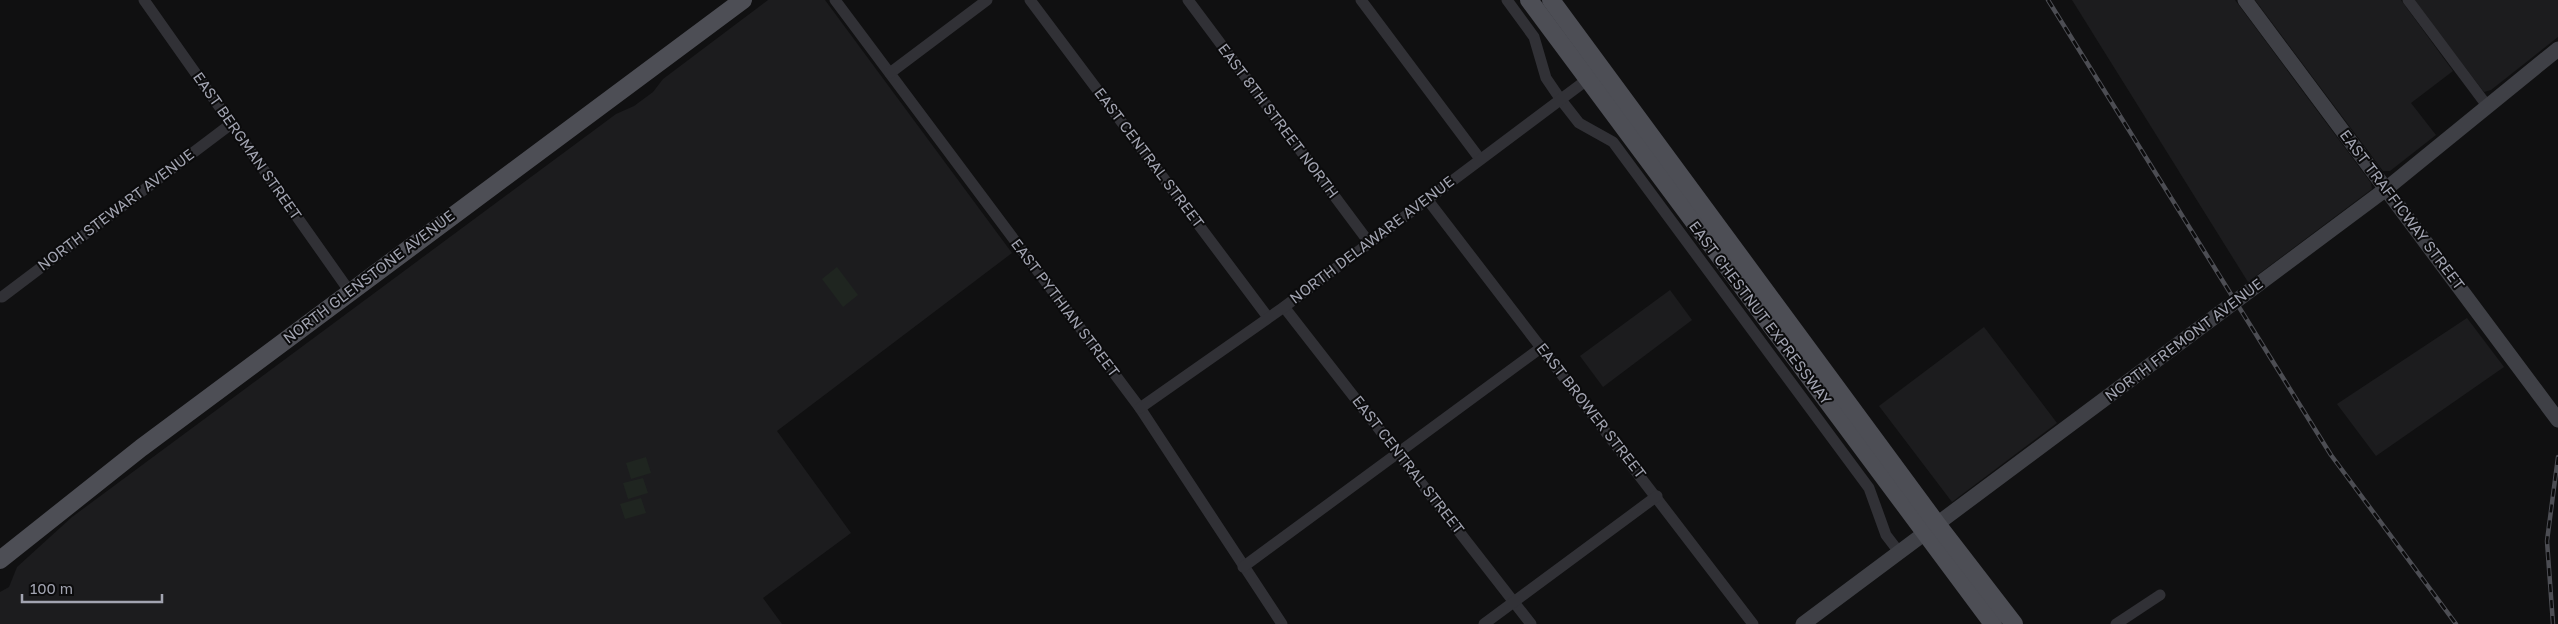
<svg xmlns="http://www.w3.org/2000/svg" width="2558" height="624" font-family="'Golos Text',sans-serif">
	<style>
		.built { fill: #1c1c1e }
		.green { fill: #1f2520 }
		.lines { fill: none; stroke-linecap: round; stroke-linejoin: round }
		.street { stroke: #313136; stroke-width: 11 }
		.secondary { stroke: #3f4046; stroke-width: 15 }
		.primary { stroke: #4d4e55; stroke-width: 18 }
		.rail-casing { stroke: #4c4d53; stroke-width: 4.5 }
		.rail { stroke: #0b0b0c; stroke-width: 2.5; stroke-dasharray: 8; stroke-linecap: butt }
		.labels { text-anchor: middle; stroke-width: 4; stroke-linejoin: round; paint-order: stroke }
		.street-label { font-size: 15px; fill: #a2a4b1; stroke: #0b0b0c }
	</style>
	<rect width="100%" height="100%" fill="#101011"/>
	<g class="built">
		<polygon points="768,0 825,0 1012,253 777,431 851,533 763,598 782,624 0,624 0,592 9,587 17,567 72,517 616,114 634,106 653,92 663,79"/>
		<polygon points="2072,0 2235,0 2371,183 2372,189 2248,282"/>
		<polygon points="2255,0 2401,0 2453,71 2411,103 2436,135 2390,171 2383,171"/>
		<polygon points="2413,0 2558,0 2558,37 2491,90 2484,92"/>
		<polygon points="1670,290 1692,320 1603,387 1580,356"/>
		<polygon points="2467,318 2504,367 2376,456 2337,404"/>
		<polygon points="1984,327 2057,423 1952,502 1879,406"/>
	</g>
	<g class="green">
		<polygon points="837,267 858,295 843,307 822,279"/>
		<polygon points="646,457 651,473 631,479 626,463"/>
		<polygon points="643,478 648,493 628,499 623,483"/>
		<polygon points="641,498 646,513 625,519 620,504"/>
	</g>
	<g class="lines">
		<g class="street">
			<polyline points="144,0 350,292"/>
			<polyline points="835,0 1140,408 1282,624"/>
			<polyline points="1030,0 1267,316"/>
			<polyline points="1188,0 1368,241"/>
			<polyline points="1361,0 1480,159"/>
			<polyline points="1507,0 1534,37 1546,78 1561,100 1579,123 1613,142 1869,488 1886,535 1899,552"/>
			<polyline points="2408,0 2488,107"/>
			<polyline points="890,73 987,0"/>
			<polyline points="1427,199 1753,624"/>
			<polyline points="2,297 231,124"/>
			<polyline points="1284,307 1531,624"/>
			<polyline points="1140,408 1284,307 1592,76"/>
			<polyline points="1243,567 1542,347"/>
			<polyline points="1484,624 1657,496"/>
			<polyline points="2116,624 2160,595"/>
		</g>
		<g class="secondary">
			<polyline points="2245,0 2558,420"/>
			<polyline points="1803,624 2386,189 2558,49"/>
		</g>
		<g class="primary">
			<polyline points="1529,0 1993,624"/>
			<polyline points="1551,0 1937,524 2014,624"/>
			<polyline points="0,560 141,448 743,0"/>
		</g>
		<defs>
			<g id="rail">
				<polyline points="2048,0 2331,455 2456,624"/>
				<polyline points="2553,624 2547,541 2558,457"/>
			</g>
		</defs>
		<use href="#rail" class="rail-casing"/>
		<use href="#rail" class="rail"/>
	</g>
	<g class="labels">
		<g class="street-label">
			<text transform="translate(1278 121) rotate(53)" y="5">EAST 8TH STREET NORTH</text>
			<text transform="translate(247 146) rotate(55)" y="5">EAST BERGMAN STREET</text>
			<text transform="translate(1149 158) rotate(53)" y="5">EAST CENTRAL STREET</text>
			<text transform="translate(116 210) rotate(-37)" y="5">NORTH STEWART AVENUE</text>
			<text transform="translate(2402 210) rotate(53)" y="5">EAST TRAFFICWAY STREET</text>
			<text transform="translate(1372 240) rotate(-37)" y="5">NORTH DELAWARE AVENUE</text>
			<text transform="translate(369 277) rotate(-37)" y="5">NORTH GLENSTONE AVENUE</text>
			<text transform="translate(1065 308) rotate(53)" y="5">EAST PYTHIAN STREET</text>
			<text transform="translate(1760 313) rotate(53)" y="5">EAST CHESTNUT EXPRESSWAY</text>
			<text transform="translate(2184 340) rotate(-37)" y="5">NORTH FREMONT AVENUE</text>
			<text transform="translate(1591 411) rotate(52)" y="5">EAST BROWER STREET</text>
			<text transform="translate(1408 465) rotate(52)" y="5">EAST CENTRAL STREET</text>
		</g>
	</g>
	<path d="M22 594v8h140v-8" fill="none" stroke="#a2a4b1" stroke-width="2.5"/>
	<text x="30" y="594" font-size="15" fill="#a2a4b1" stroke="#0b0b0c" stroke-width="4" paint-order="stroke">100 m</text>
</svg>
